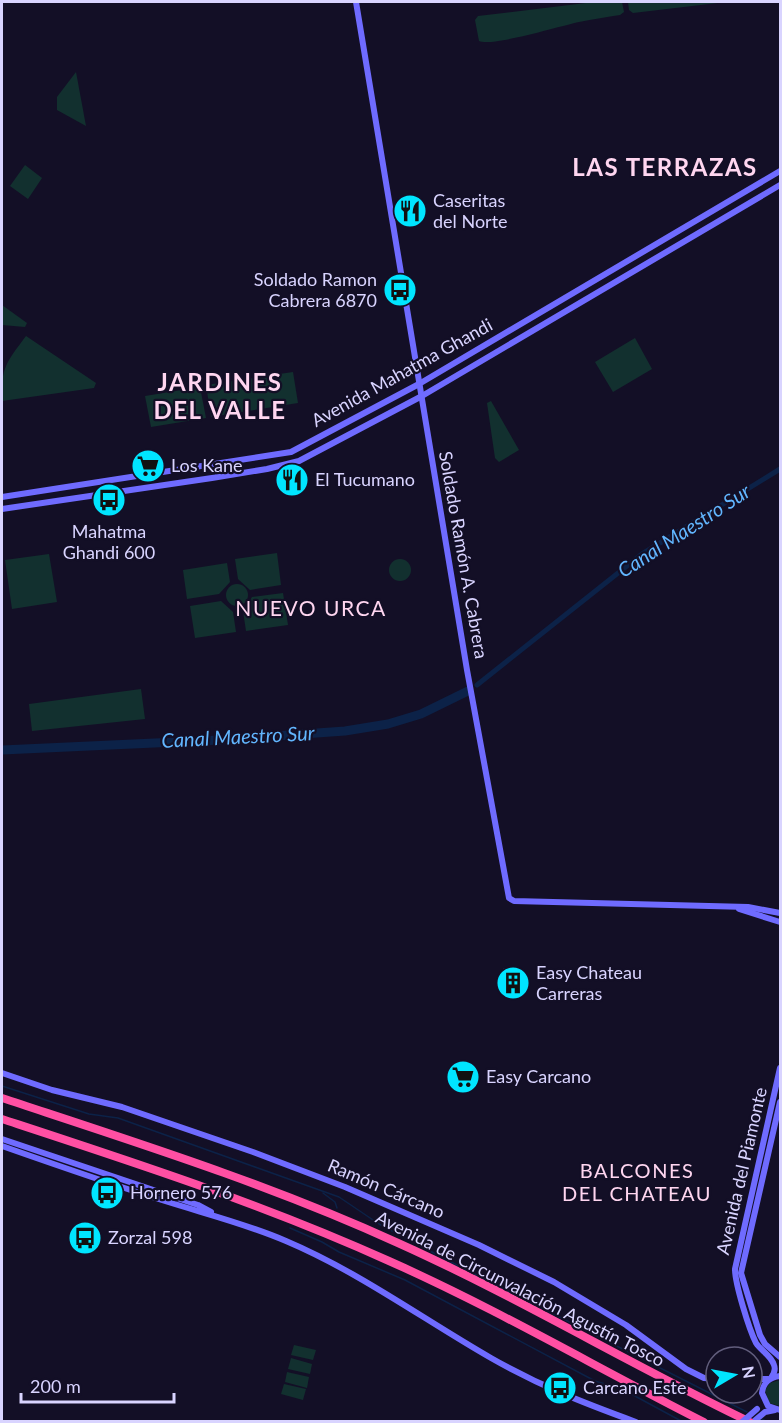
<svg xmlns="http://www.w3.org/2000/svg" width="782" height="1423" font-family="Lato,sans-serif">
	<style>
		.green { fill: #12302f }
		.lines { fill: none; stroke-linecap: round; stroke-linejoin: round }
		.stream { stroke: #0c2248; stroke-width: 1.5 }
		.canal { stroke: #0c2248; stroke-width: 5 }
		.river { stroke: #0c2248; stroke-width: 9 }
		.secondary { stroke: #6f6bff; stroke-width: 6 }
		.highway { stroke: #ff4fa3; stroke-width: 8 }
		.secondary-bridge { stroke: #6f6bff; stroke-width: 6 }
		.labels { text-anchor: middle; stroke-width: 4.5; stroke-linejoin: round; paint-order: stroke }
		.poi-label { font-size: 18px; fill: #d9d4ff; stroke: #130f26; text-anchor: start }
		.street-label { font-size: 18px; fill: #d9d4ff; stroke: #130f26 }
		.water-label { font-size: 20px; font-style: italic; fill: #62b6ff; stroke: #130f26 }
		.neighbourhood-label { font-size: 20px; letter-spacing: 1.5px; fill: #ffd6f0; stroke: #130f26 }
		.quarter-label { font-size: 21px; letter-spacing: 1.5px; fill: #ffd6f0; stroke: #130f26 }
		.district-label { font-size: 24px; font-weight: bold; letter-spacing: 1.5px; fill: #ffd6f0; stroke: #130f26 }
	</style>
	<rect width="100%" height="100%" fill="#130f26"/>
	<g class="green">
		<path d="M594,2H622L624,12L620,15C607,17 593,19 579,22C560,26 492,47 479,41L475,20L478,16Z"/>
		<polygon points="628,2 726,2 633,13 629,10"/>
		<polygon points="76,72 86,126 57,110 57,97"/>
		<polygon points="25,165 42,178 28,199 10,186"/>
		<polygon points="2,305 27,323 25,327 2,325"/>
		<path d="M26,336L96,383L94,388L2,401C1,367 6,363 26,336Z"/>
		<polygon points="635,338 652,369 613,392 595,362"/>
		<polygon points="293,372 298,403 211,417 206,385"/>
		<polygon points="200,387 206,418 151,427 145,396"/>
		<polygon points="491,401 519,450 499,462 495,458 487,403"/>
		<polygon points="277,553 281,585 250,590 238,579 235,559"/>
		<polygon points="49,554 57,602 12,609 5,560"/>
		<circle cx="400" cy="570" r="11"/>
		<polygon points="227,563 230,582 219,594 187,599 183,570"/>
		<circle cx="237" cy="595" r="11"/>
		<polygon points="283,593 288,625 246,631 243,611 252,597"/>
		<polygon points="221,601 233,612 236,632 195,638 190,606"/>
		<polygon points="141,689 145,719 32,731 29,704"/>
		<polygon points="294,1345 316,1350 313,1360 291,1355"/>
		<polygon points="291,1358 312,1364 310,1374 288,1369"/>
		<polygon points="287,1372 309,1377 307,1388 285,1382"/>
		<polygon points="780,1380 780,1406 769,1403 765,1390 770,1383"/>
		<polygon points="284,1384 306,1389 303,1400 281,1394"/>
	</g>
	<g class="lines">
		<g class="stream">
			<polyline points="2,1086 89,1114 118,1118 339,1197 379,1224 447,1260 747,1412"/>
			<polyline points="323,1193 335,1202 337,1208"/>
			<polyline points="290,1228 322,1242 339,1252 405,1280 595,1381 622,1389 683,1422"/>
			<polyline points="760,1418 768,1422"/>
		</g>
		<polyline class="canal" points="477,685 642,554 780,469"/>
		<polyline class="river" points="2,750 220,740 345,731 388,724 421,714 468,691"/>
		<g class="secondary">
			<polyline points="356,2 467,670 509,898 514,901 748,907 780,913"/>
			<polyline points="2,497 291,452 419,384 780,171"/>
			<polyline points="2,509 212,478 267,469 299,461 422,396 780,185"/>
			<polyline points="739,909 780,922"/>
			<polyline points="2,1073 52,1090 122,1107 253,1152 345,1187 479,1245 554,1282 626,1325 686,1369 704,1378 716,1379"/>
			<polyline points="780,1102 741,1273 760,1335 765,1344 780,1357"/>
			<polyline points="2,1139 198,1205 211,1212"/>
			<path d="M2,1146C56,1165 110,1184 165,1201C206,1214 247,1224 286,1241C359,1272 423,1319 491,1358C540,1386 584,1403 636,1422"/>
			<path d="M780,1376C770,1377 763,1383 762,1393L768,1406L780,1410"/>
			<path d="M771,1378C774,1374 776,1370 774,1365C771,1355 761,1351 756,1343C749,1329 735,1284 735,1269L780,1068"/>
			<polyline points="752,1379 768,1379"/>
			<polyline points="753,1422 765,1412 775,1410"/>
		</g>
		<g class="highway">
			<path d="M2,1098C135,1142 269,1184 398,1243C518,1297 631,1365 750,1422"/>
			<path d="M2,1119C133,1162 263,1204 389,1261C497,1309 599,1369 704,1422"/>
		</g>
		<polyline class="secondary-bridge" points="742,1422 757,1409"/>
	</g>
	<defs>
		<symbol id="restaurant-disc" viewBox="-11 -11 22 22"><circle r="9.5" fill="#00e5ff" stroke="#130f26"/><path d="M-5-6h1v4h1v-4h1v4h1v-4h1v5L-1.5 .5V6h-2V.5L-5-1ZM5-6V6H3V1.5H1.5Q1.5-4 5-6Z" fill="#111"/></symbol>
		<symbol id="bus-disc" viewBox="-11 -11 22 22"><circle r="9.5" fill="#00e5ff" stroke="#130f26"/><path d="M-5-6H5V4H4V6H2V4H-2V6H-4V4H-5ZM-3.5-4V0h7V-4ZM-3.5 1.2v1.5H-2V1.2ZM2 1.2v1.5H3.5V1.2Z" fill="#111"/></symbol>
		<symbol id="supermarket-disc" viewBox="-11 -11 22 22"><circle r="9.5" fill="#00e5ff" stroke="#130f26"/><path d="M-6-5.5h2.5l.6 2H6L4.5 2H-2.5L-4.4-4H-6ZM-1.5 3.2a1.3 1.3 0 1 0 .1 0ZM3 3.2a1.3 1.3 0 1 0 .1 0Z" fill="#111"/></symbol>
		<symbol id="building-disc" viewBox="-11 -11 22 22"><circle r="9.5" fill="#00e5ff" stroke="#130f26"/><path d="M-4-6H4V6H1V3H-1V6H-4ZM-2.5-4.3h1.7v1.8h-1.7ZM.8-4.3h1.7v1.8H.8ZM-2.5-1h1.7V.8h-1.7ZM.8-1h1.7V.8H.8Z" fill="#111"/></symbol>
	</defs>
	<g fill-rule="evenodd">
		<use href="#restaurant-disc" x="391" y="192" width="38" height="38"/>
		<use href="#bus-disc" x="381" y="271" width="38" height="38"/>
		<use href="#supermarket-disc" x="129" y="447" width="38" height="38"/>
		<use href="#restaurant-disc" x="273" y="461" width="38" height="38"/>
		<use href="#bus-disc" x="90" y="481" width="38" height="38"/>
		<use href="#building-disc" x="494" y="964" width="38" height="38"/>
		<use href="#supermarket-disc" x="444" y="1058" width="38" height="38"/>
		<use href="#bus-disc" x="88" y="1174" width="38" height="38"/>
		<use href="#bus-disc" x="66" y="1219" width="38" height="38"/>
		<use href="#bus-disc" x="541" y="1369" width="38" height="38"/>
	</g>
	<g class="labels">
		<g class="poi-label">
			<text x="433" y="207">Caseritas<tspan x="433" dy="21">del Norte</tspan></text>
			<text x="377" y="286" text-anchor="end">Soldado Ramon<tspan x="377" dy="21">Cabrera 6870</tspan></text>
			<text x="171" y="472">Los Kane</text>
			<text x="315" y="486">El Tucumano</text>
			<text x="109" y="538" text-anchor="middle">Mahatma<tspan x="109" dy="21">Ghandi 600</tspan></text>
			<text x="536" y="979">Easy Chateau<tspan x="536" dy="21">Carreras</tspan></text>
			<text x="486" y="1083">Easy Carcano</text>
			<text x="130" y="1199">Hornero 576</text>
			<text x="108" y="1244">Zorzal 598</text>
			<text x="583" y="1394">Carcano Este</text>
		</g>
		<g class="street-label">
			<text transform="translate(402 373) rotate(-29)" y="6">Avenida Mahatma Ghandi</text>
			<text transform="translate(463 555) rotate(80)" y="6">Soldado Ramón A. Cabrera</text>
			<text transform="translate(742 1171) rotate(-77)" y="6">Avenida del Piamonte</text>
			<text transform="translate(386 1189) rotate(23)" y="6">Ramón Cárcano</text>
			<text transform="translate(520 1289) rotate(27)" y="6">Avenida de Circunvalación Agustín Tosco</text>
		</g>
		<g class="water-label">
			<text transform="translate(684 531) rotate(-33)" y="7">Canal Maestro Sur</text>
			<text transform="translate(238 737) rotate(-3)" y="7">Canal Maestro Sur</text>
		</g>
		<g class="neighbourhood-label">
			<text x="637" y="1178">BALCONES<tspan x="637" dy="23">DEL CHATEAU</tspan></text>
		</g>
		<g class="quarter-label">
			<text x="311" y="616">NUEVO URCA</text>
		</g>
		<g class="district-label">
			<text x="665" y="176">LAS TERRAZAS</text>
			<text x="220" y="391">JARDINES<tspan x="220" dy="28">DEL VALLE</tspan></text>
		</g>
	</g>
	<rect width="782" height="1423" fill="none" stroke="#d9d4ff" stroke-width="6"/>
	<g transform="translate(734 1375) rotate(80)"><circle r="28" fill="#130f26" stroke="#625e7d" stroke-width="1.5"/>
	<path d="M0-4.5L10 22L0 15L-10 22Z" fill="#00e5ff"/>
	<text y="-9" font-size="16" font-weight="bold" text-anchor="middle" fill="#d9d4ff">N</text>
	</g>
	<path d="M21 1393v9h153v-9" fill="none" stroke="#d9d4ff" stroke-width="3"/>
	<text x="30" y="1393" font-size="18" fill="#d9d4ff" stroke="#130f26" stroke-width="4.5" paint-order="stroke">200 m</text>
</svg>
